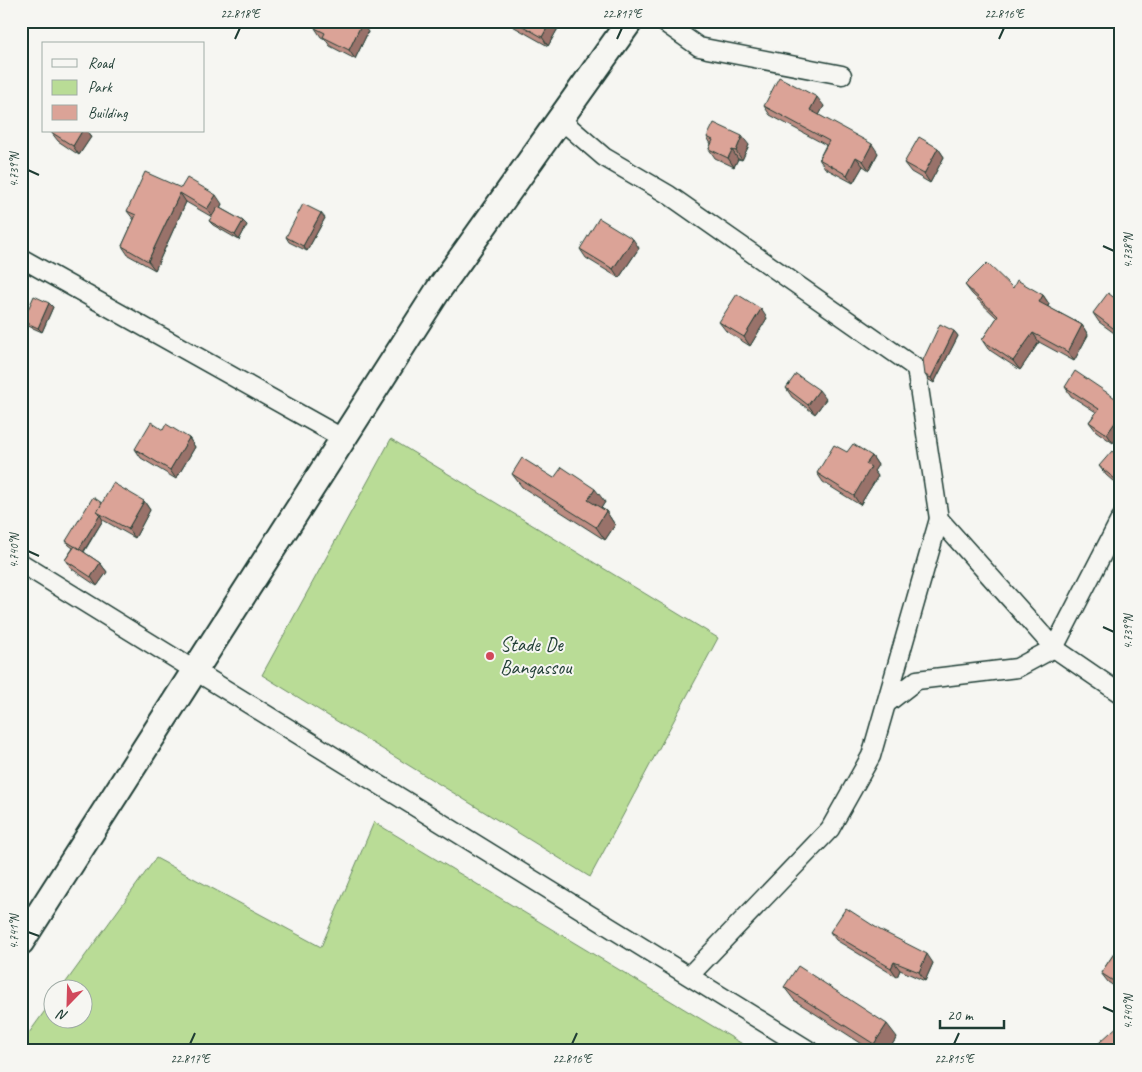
<svg xmlns="http://www.w3.org/2000/svg" width="1142" height="1072" font-family="Caveat,sans-serif">
	<style>
		.green { fill: #b9dc96; stroke: #6c8c65 }
		.lines { fill: none; stroke-linecap: round; stroke-linejoin: round }
		.street-casing { stroke: #1f3d34; stroke-width: 21 }
		.secondary-casing { stroke: #1f3d34; stroke-width: 29 }
		.street { stroke: #f6f6f2; stroke-width: 18 }
		.secondary { stroke: #f6f6f2; stroke-width: 25 }
		.wall { fill: #bc8c82; stroke: #1f3d34 }
		.shaded-wall { fill: #99726a; stroke: #1f3d34 }
		.building { fill: #dba397; stroke: #1f3d34 }
		.ticks { fill: none; stroke: #1f3d34; stroke-width: 2 }
		.poi-dot { fill: #d1495b; stroke: #f6f6f2; stroke-width: 2 }
		.labels { text-anchor: middle; stroke-width: 4; stroke-linejoin: round; paint-order: stroke }
		.poi-label { font-size: 20px; fill: #1f3d34; stroke: #f6f6f2; text-anchor: start }
		.neatline { fill: none; stroke: #1f3d34; stroke-width: 2 }
		.ticks-label { font-size: 12px; text-anchor: middle; fill: #1f3d34 }
	</style>
	<rect width="100%" height="100%" fill="#f6f6f2"/>
	<filter id="ink" filterUnits="userSpaceOnUse"><feTurbulence type="fractalNoise" baseFrequency=".02" numOctaves="2"/><feDisplacementMap in="SourceGraphic" scale="10" xChannelSelector="R" yChannelSelector="G"/><feConvolveMatrix kernelMatrix="1 2 1 2 8 2 1 2 1" color-interpolation-filters="sRGB"/></filter>
	<g filter="url(#ink)">
		<g class="green">
			<polygon points="391,439 718,638 590,877 262,675"/>
			<polygon points="374,822 754,1051 21,1051 21,1044 52,1001 52,1020 82,1020 82,990 61,989 156,858 321,947"/>
		</g>
		<g class="lines">
			<defs>
				<g id="street">
					<polyline points="662,21 699,47 842,75 707,49"/>
					<polyline points="560,119 604,157 669,195 916,368 939,519 1054,648 1121,694"/>
					<polyline points="21,258 344,439"/>
					<polyline points="21,563 810,1051"/>
					<polyline points="886,704 917,680 1017,668 1054,648 1121,518"/>
					<polyline points="690,975 830,829 871,756 939,519"/>
				</g>
				<polyline id="secondary" points="21,942 439,289 630,21"/>
			</defs>
			<use href="#street" class="street-casing"/>
			<use href="#secondary" class="secondary-casing"/>
			<use href="#street" class="street"/>
			<use href="#secondary" class="secondary"/>
		</g>
		<g class="wall">
			<polygon points="507,21 560,21 561,23 548,46 509,24"/>
			<polygon points="315,28 368,32 355,59 330,46 325,39 321,37"/>
			<polygon points="764,106 824,106 819,115 878,153 869,170 863,166 853,183 825,168 819,159 826,145 770,115"/>
			<polygon points="52,131 87,131 91,137 79,155 58,141 51,132"/>
			<polygon points="707,137 749,145 742,160 738,159 734,167 715,158 709,149 711,144"/>
			<polygon points="1121,139 1121,155 1115,147"/>
			<polygon points="938,148 944,157 930,183 911,172 904,163"/>
			<polygon points="181,188 222,204 220,208 243,221 247,225 239,240 213,225 209,221 212,217 186,202 155,270 128,255 122,246 134,220 127,211"/>
			<polygon points="325,218 307,251 289,242 286,237"/>
			<polygon points="639,248 619,278 586,258 580,249"/>
			<polygon points="965,285 1013,288 1043,295 1049,304 1048,307 1082,325 1088,335 1074,361 1039,342 1020,370 988,349 982,340 997,318 972,294"/>
			<polygon points="49,303 53,307 42,332 26,325 23,321"/>
			<polygon points="1121,303 1121,338 1099,322 1093,313"/>
			<polygon points="767,318 750,346 726,331 719,322"/>
			<polygon points="954,331 958,336 934,383 929,380 925,375"/>
			<polygon points="1065,387 1121,402 1121,432 1113,443 1096,431 1089,422 1096,412 1071,396"/>
			<polygon points="786,388 826,399 815,414 792,397"/>
			<polygon points="163,430 189,438 195,447 176,479 141,458 135,449"/>
			<polygon points="847,452 872,456 878,465 874,471 878,476 860,505 823,482 817,473"/>
			<polygon points="1121,459 1121,488 1106,475 1099,466"/>
			<polygon points="512,474 554,478 605,502 601,508 606,511 615,525 605,540 522,487"/>
			<polygon points="144,501 150,510 135,538 103,520 84,552 100,563 107,572 97,586 72,569 65,560 73,548 69,545 66,541 102,503"/>
			<polygon points="21,737 27,773 21,775"/>
			<polygon points="830,932 933,963 925,981 900,970 897,977 836,940"/>
			<polygon points="1121,943 1121,991 1108,982 1101,973"/>
			<polygon points="784,987 897,1037 888,1051 873,1051 794,1000"/>
		</g>
		<g class="shaded-wall">
			<polygon points="551,21 560,21 561,23 548,46 542,37"/>
			<polygon points="362,23 368,32 355,59 349,50"/>
			<polygon points="817,97 824,106 817,119 810,110"/>
			<polygon points="82,131 87,131 91,137 79,155 73,146"/>
			<polygon points="742,136 749,145 742,160 736,151"/>
			<polygon points="872,144 878,153 869,170 863,161"/>
			<polygon points="938,148 944,157 930,183 924,174"/>
			<polygon points="732,150 738,159 734,167 728,158"/>
			<polygon points="856,157 863,166 853,183 847,175"/>
			<polygon points="180,193 186,202 155,270 148,261"/>
			<polygon points="216,195 222,204 214,218 207,209"/>
			<polygon points="321,213 325,218 307,251 303,246"/>
			<polygon points="243,221 247,225 239,240 235,235"/>
			<polygon points="633,239 639,248 619,278 613,269"/>
			<polygon points="1043,295 1049,304 1045,311 1039,302"/>
			<polygon points="49,303 53,307 42,332 38,328"/>
			<polygon points="761,309 767,318 750,346 744,337"/>
			<polygon points="1082,325 1088,335 1074,361 1068,352"/>
			<polygon points="954,331 958,336 934,383 931,378"/>
			<polygon points="1033,333 1039,342 1020,370 1013,361"/>
			<polygon points="819,390 826,399 815,414 808,405"/>
			<polygon points="1121,414 1121,432 1113,443 1107,434"/>
			<polygon points="189,438 195,447 176,479 170,470"/>
			<polygon points="872,456 878,465 874,471 878,476 860,505 854,496 866,464"/>
			<polygon points="595,489 605,502 598,513 588,500"/>
			<polygon points="144,501 150,510 135,538 128,529"/>
			<polygon points="606,511 615,525 605,540 596,527"/>
			<polygon points="100,515 103,520 82,554 79,549"/>
			<polygon points="100,563 107,572 97,586 91,577"/>
			<polygon points="21,737 27,773 21,765"/>
			<polygon points="927,954 933,963 925,981 919,972"/>
			<polygon points="894,962 900,970 897,977 891,968"/>
			<polygon points="887,1024 897,1037 888,1051 878,1051 874,1044"/>
		</g>
		<g class="building">
			<polygon points="318,21 359,21 362,23 349,50 323,37 325,33 315,28"/>
			<polygon points="514,21 551,21 542,37"/>
			<polygon points="779,77 817,97 810,110 872,144 863,161 856,157 847,175 819,159 829,141 764,106"/>
			<polygon points="714,123 742,136 736,151 732,150 728,158 709,149 713,140 707,137"/>
			<polygon points="52,131 82,131 73,146 51,132"/>
			<polygon points="919,137 938,148 924,174 904,163"/>
			<polygon points="1121,139 1121,152 1115,147"/>
			<polygon points="145,172 181,188 187,178 216,195 207,209 180,193 148,261 122,246 136,215 127,211"/>
			<polygon points="303,204 321,213 303,246 286,237"/>
			<polygon points="218,207 243,221 235,235 209,221"/>
			<polygon points="599,218 633,239 613,269 580,249"/>
			<polygon points="987,263 1013,288 1017,280 1043,295 1039,302 1082,325 1068,352 1033,333 1013,361 982,340 998,316 965,285"/>
			<polygon points="1108,293 1121,303 1121,334 1093,313"/>
			<polygon points="737,294 761,309 744,337 719,322"/>
			<polygon points="34,296 49,303 38,328 23,321"/>
			<polygon points="940,324 954,331 931,378 925,375 923,360"/>
			<polygon points="1075,371 1121,402 1121,414 1107,434 1089,422 1099,409 1065,387"/>
			<polygon points="796,374 819,390 808,405 786,388"/>
			<polygon points="151,422 163,430 166,424 189,438 170,470 135,449"/>
			<polygon points="853,444 872,456 866,464 871,467 854,496 817,473 834,445 847,452"/>
			<polygon points="1112,451 1121,459 1121,482 1120,483 1099,466"/>
			<polygon points="522,458 554,478 562,467 595,489 588,500 606,511 596,527 512,474"/>
			<polygon points="113,483 144,501 128,529 97,512"/>
			<polygon points="93,497 102,503 97,512 100,515 79,549 66,541"/>
			<polygon points="75,546 100,563 91,577 65,560"/>
			<polygon points="846,908 880,930 927,954 919,972 894,962 891,968 830,932"/>
			<polygon points="1121,943 1121,986 1101,973"/>
			<polygon points="798,966 887,1024 874,1044 784,987"/>
			<polygon points="1121,1023 1121,1051 1090,1051"/>
			<polygon points="1057,1047 1060,1051 1053,1051"/>
		</g>
	</g>
	<path class="ticks" d="M235,39L240,28M617,39L622,28M999,39L1004,28M28,170L39,175M1103,246L1114,251M28,551L39,556M1103,627L1114,632M28,932L39,936M1103,1007L1114,1012M190,1044L195,1033M572,1044L577,1033M954,1044L959,1033"/>
	<circle class="poi-dot" cx="490" cy="656" r="5"/>
	<g class="labels">
		<g class="poi-label">
			<text x="500" y="651">Stade De<tspan x="500" dy="23">Bangassou</tspan></text>
		</g>
	</g>
	<rect width="1142" height="1072" fill="none" stroke="#f6f6f2" stroke-width="55"/>
	<rect x="42" y="42" width="162" height="90" fill="#f6f6f2" stroke="#a0aca6"/>
	<rect x="52" y="59" width="25" height="8" fill="#f6f6f2" stroke="#a0aca6"/>
	<text x="88" y="68" font-size="15" fill="#1f3d34">Road</text>
	<rect x="52" y="80" width="25" height="15" fill="#b9dc96" stroke="#a0aca6"/>
	<text x="88" y="92" font-size="15" fill="#1f3d34">Park</text>
	<rect x="52" y="105" width="25" height="15" fill="#dba397" stroke="#a0aca6"/>
	<text x="88" y="118" font-size="15" fill="#1f3d34">Building</text>
	<g transform="translate(68 1004) rotate(203)"><circle r="24" fill="#f6f6f2" stroke="#a0aca6"/>
	<path d="M0-4L9 19L0 12L-9 19Z" fill="#d1495b"/>
	<text y="-8" font-size="14" font-weight="bold" text-anchor="middle" fill="#1f3d34">N</text>
	</g>
	<path d="M940 1020v8h64v-8" fill="none" stroke="#1f3d34" stroke-width="2.5"/>
	<text x="947" y="1020" font-size="15" fill="#1f3d34" stroke="#f6f6f2" stroke-width="4" paint-order="stroke">20 m</text>
	<rect x="28" y="28" width="1086" height="1016" class="neatline"/>
	<g class="ticks-label">
		<text x="240" y="18">22.818°E</text>
		<text x="622" y="18">22.817°E</text>
		<text x="1004" y="18">22.816°E</text>
		<text transform="translate(14 170) rotate(-90)" y="4">4.739°N</text>
		<text transform="translate(1128 251) rotate(-90)" y="4">4.738°N</text>
		<text transform="translate(14 551) rotate(-90)" y="4">4.740°N</text>
		<text transform="translate(1128 632) rotate(-90)" y="4">4.739°N</text>
		<text transform="translate(14 932) rotate(-90)" y="4">4.741°N</text>
		<text transform="translate(1128 1012) rotate(-90)" y="4">4.740°N</text>
		<text x="190" y="1063">22.817°E</text>
		<text x="572" y="1063">22.816°E</text>
		<text x="954" y="1063">22.815°E</text>
	</g>
</svg>
